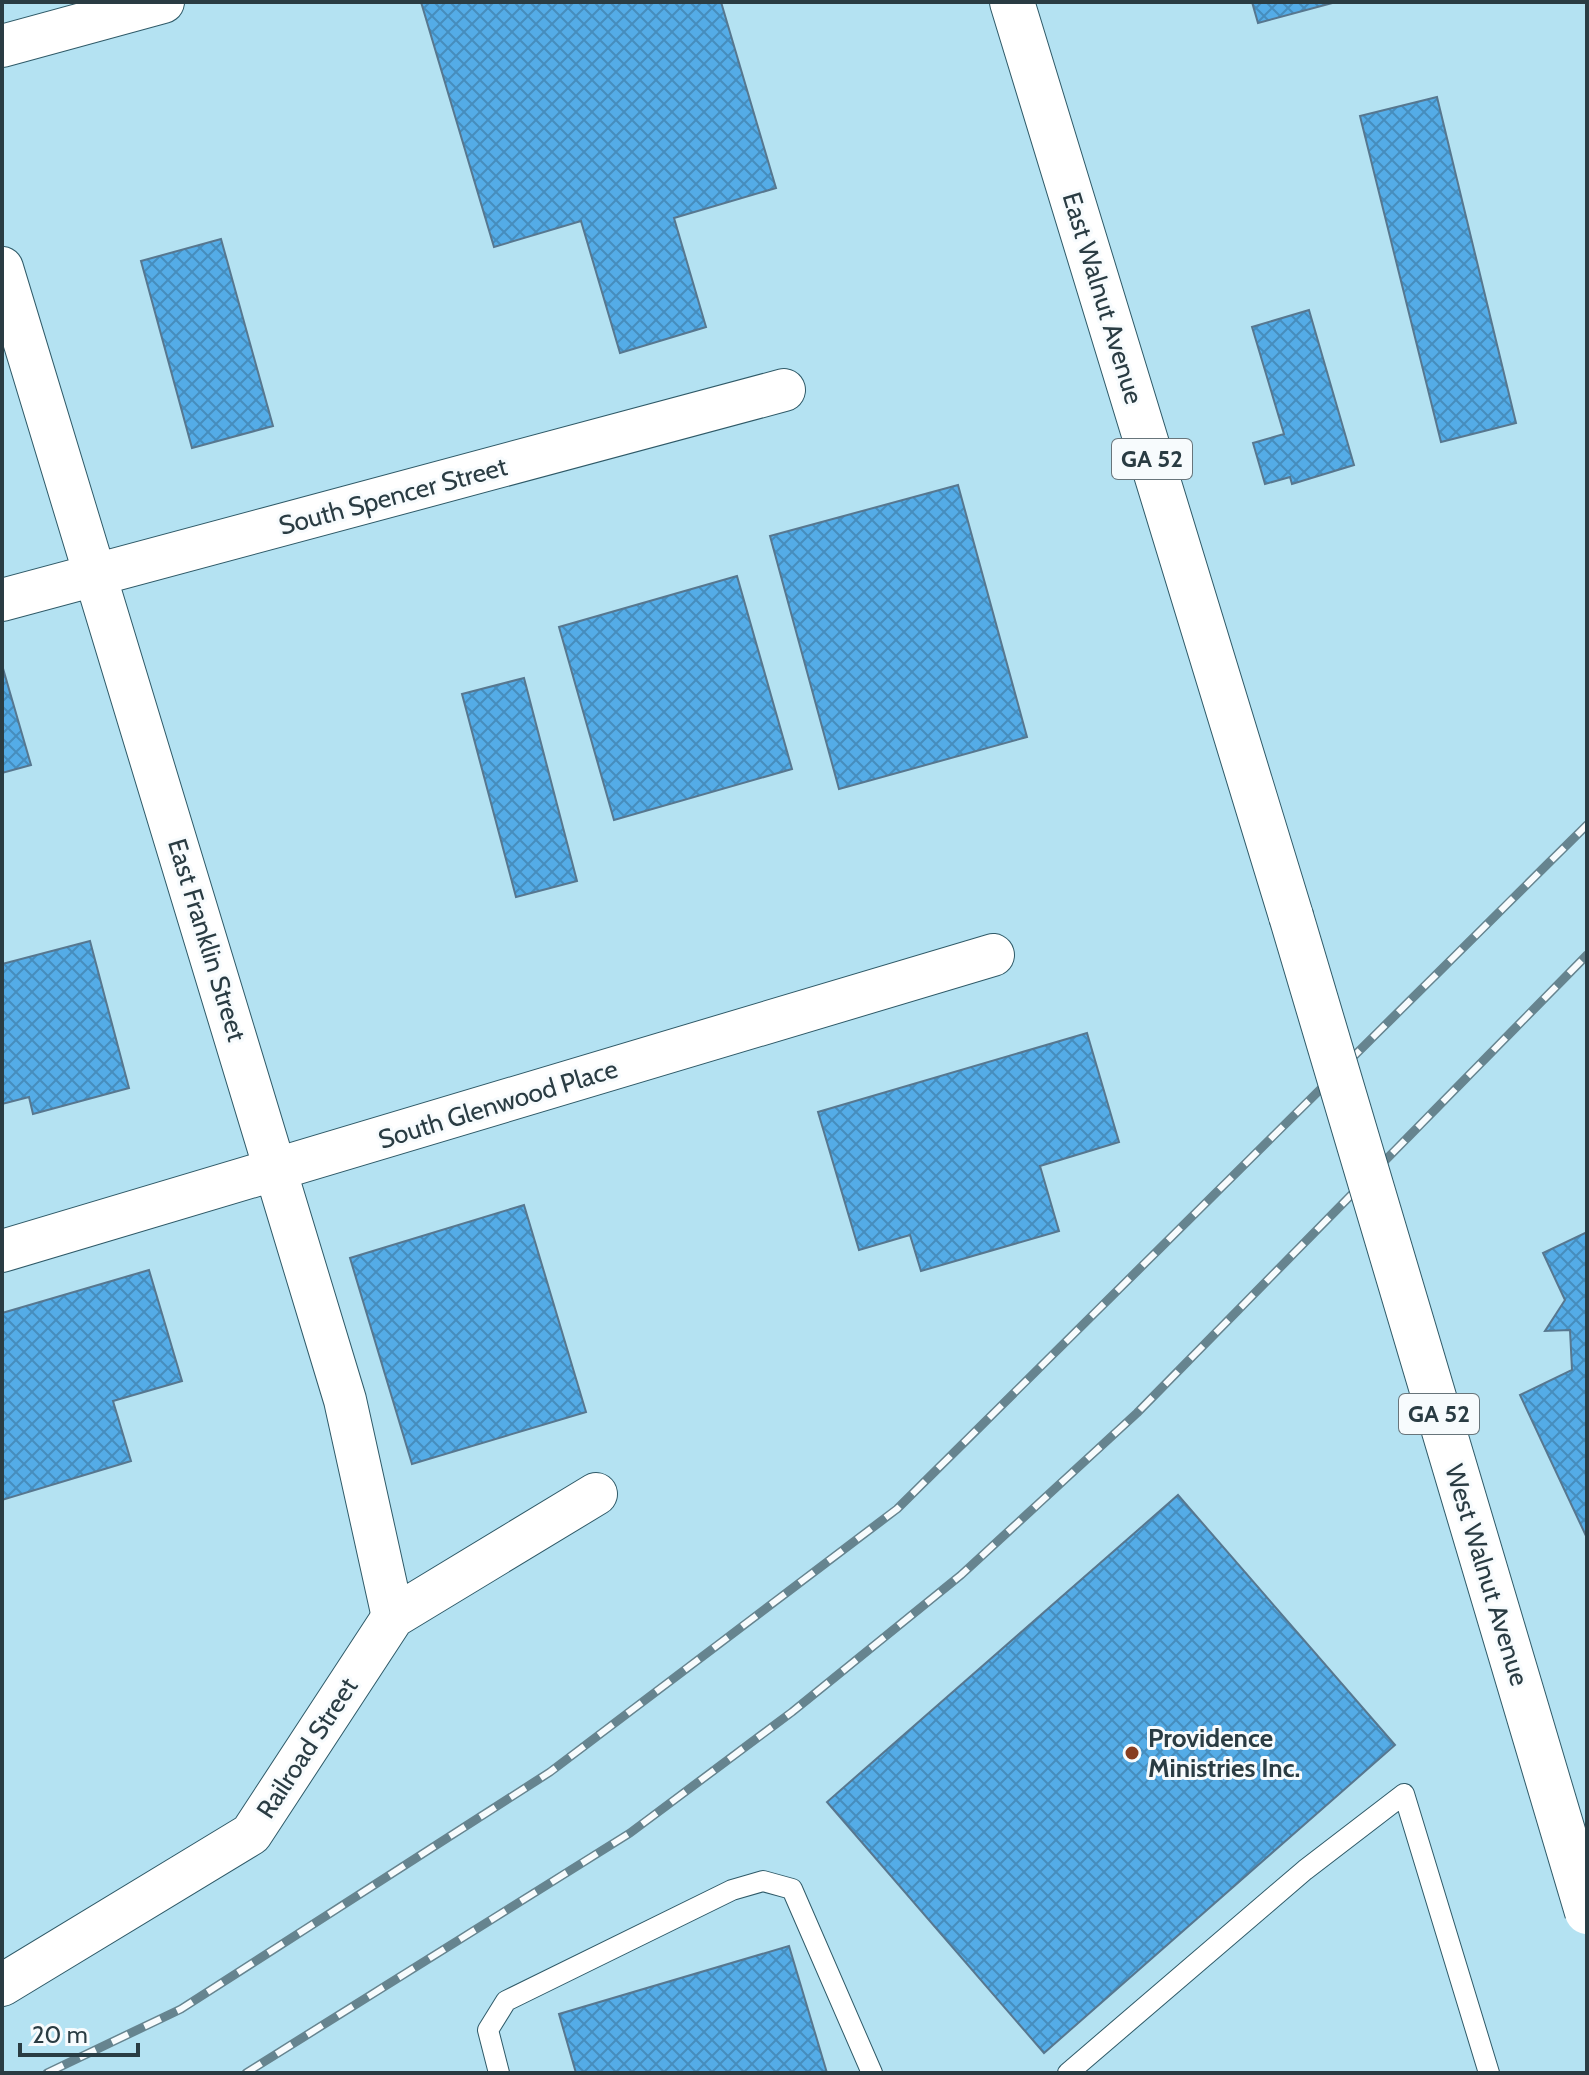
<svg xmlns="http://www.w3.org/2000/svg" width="1589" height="2075" font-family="Cabin,sans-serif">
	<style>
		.building { fill: url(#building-cross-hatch); stroke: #57778f; stroke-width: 2 }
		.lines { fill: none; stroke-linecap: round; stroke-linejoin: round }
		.service-casing { stroke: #2f5a68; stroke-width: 22 }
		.minor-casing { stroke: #2f5a68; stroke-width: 44 }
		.primary-casing { stroke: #2f5a68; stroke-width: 46 }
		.service { stroke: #fff; stroke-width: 20 }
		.minor { stroke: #fff; stroke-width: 42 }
		.primary { stroke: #fff; stroke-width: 44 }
		.rail-casing { stroke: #66848f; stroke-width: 9 }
		.rail { stroke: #f7fbfd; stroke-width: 6; stroke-dasharray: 18; stroke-linecap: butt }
		.primary-bridge-casing { stroke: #2f5a68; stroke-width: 46; stroke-linecap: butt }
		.primary-bridge { stroke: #fff; stroke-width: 44 }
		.poi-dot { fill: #863d21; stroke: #f7fbfd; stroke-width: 3 }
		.labels { text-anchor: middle; stroke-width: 6; stroke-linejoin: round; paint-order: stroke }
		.shield { fill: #f7fbfd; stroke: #68757b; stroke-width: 2 }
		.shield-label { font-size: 24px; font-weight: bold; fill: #2a3c43 }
		.street-label { font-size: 26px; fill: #2a3c43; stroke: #f7fbfd }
		.poi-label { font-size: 26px; font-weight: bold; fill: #2a3c43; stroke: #f7fbfd; text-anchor: start }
	</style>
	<defs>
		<pattern id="building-cross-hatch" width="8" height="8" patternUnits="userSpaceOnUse" patternTransform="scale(2)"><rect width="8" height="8" fill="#54ace7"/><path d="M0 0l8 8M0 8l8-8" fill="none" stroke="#468dbd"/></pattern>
	</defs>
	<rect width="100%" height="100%" fill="#b4e2f2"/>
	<g class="building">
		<polygon points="421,2 721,2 776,188 674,218 706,327 620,353 581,221 494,247"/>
		<polygon points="1252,2 1336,2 1258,23"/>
		<polygon points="1437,97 1516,423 1441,442 1360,116"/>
		<polygon points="221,239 273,426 192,448 141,261"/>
		<polygon points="1309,310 1354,465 1292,484 1290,477 1265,484 1253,443 1284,434 1252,327"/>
		<polygon points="958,485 1027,737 839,789 770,536"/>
		<polygon points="737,576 792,769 614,820 559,627"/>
		<polygon points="2,665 31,765 2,773"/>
		<polygon points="524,678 577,881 516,897 462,694"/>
		<polygon points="90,941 129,1088 33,1114 29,1097 2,1104 2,964"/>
		<polygon points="1087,1033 1119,1142 1040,1166 1059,1231 921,1271 910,1235 859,1250 818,1112"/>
		<polygon points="524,1205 586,1412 412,1464 350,1258"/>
		<polygon points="1587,1232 1587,1538 1520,1395 1572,1370 1570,1330 1545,1331 1565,1300 1543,1253"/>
		<polygon points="149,1270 182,1381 113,1401 131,1461 2,1500 2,1313"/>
		<polygon points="1178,1495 1395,1745 1044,2053 827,1802"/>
		<polygon points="789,1946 827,2073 576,2073 559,2014"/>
	</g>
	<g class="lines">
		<defs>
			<g id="service">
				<polyline points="499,2073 488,2030 506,2001 732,1890 763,1881 792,1889 872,2073"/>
				<polyline points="1068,2073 1305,1870 1404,1794 1489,2073"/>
			</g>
			<g id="minor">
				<polyline points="2,46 163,2"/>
				<polyline points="2,268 345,1400 393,1617"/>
				<polyline points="2,600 784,390"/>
				<polyline points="2,1251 993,955"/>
				<polyline points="2,1985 251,1834 393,1617 596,1494"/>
			</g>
			<polyline id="primary" points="1012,2 1291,916"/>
		</defs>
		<use href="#service" class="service-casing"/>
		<use href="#minor" class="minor-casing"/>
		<use href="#primary" class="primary-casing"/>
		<use href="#service" class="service"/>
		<use href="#minor" class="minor"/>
		<use href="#primary" class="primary"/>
		<defs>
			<g id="rail">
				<polyline points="47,2073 181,2009 550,1772 897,1509 1587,825"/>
				<polyline points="246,2073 630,1833 792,1712 961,1575 1137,1413 1587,955"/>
			</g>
		</defs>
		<use href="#rail" class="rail-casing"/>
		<use href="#rail" class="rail"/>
		<defs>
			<polyline id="primary-bridge" points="1291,916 1587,1912"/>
		</defs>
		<use href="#primary-bridge" class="primary-bridge-casing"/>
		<use href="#primary-bridge" class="primary-bridge"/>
	</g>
	<circle class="poi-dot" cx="1132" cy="1753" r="8"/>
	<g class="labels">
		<g class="shield">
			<rect x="1112" y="439" width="80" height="40" rx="6"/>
			<rect x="1399" y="1394" width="80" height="40" rx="6"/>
		</g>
		<g class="shield-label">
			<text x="1152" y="467">GA 52</text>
			<text x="1439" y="1422">GA 52</text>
		</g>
		<g class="street-label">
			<text transform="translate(1103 298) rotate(73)" y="9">East Walnut Avenue</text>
			<text transform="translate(393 496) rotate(-15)" y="9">South Spencer Street</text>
			<text transform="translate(207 940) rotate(73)" y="9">East Franklin Street</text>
			<text transform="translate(498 1104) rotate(-17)" y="9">South Glenwood Place</text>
			<text transform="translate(1487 1575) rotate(73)" y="9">West Walnut Avenue</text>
			<text transform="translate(307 1748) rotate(-57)" y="9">Railroad Street</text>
		</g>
		<g class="poi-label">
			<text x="1148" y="1747">Providence<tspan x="1148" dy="30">Ministries Inc.</tspan></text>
		</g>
	</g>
	<rect width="1589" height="2075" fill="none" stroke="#2a3c43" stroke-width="8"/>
	<path d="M20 2043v12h118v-12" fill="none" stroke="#2a3c43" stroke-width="4"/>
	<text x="32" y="2043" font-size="24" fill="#2a3c43" stroke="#f7fbfd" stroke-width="6" paint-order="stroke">20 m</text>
</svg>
